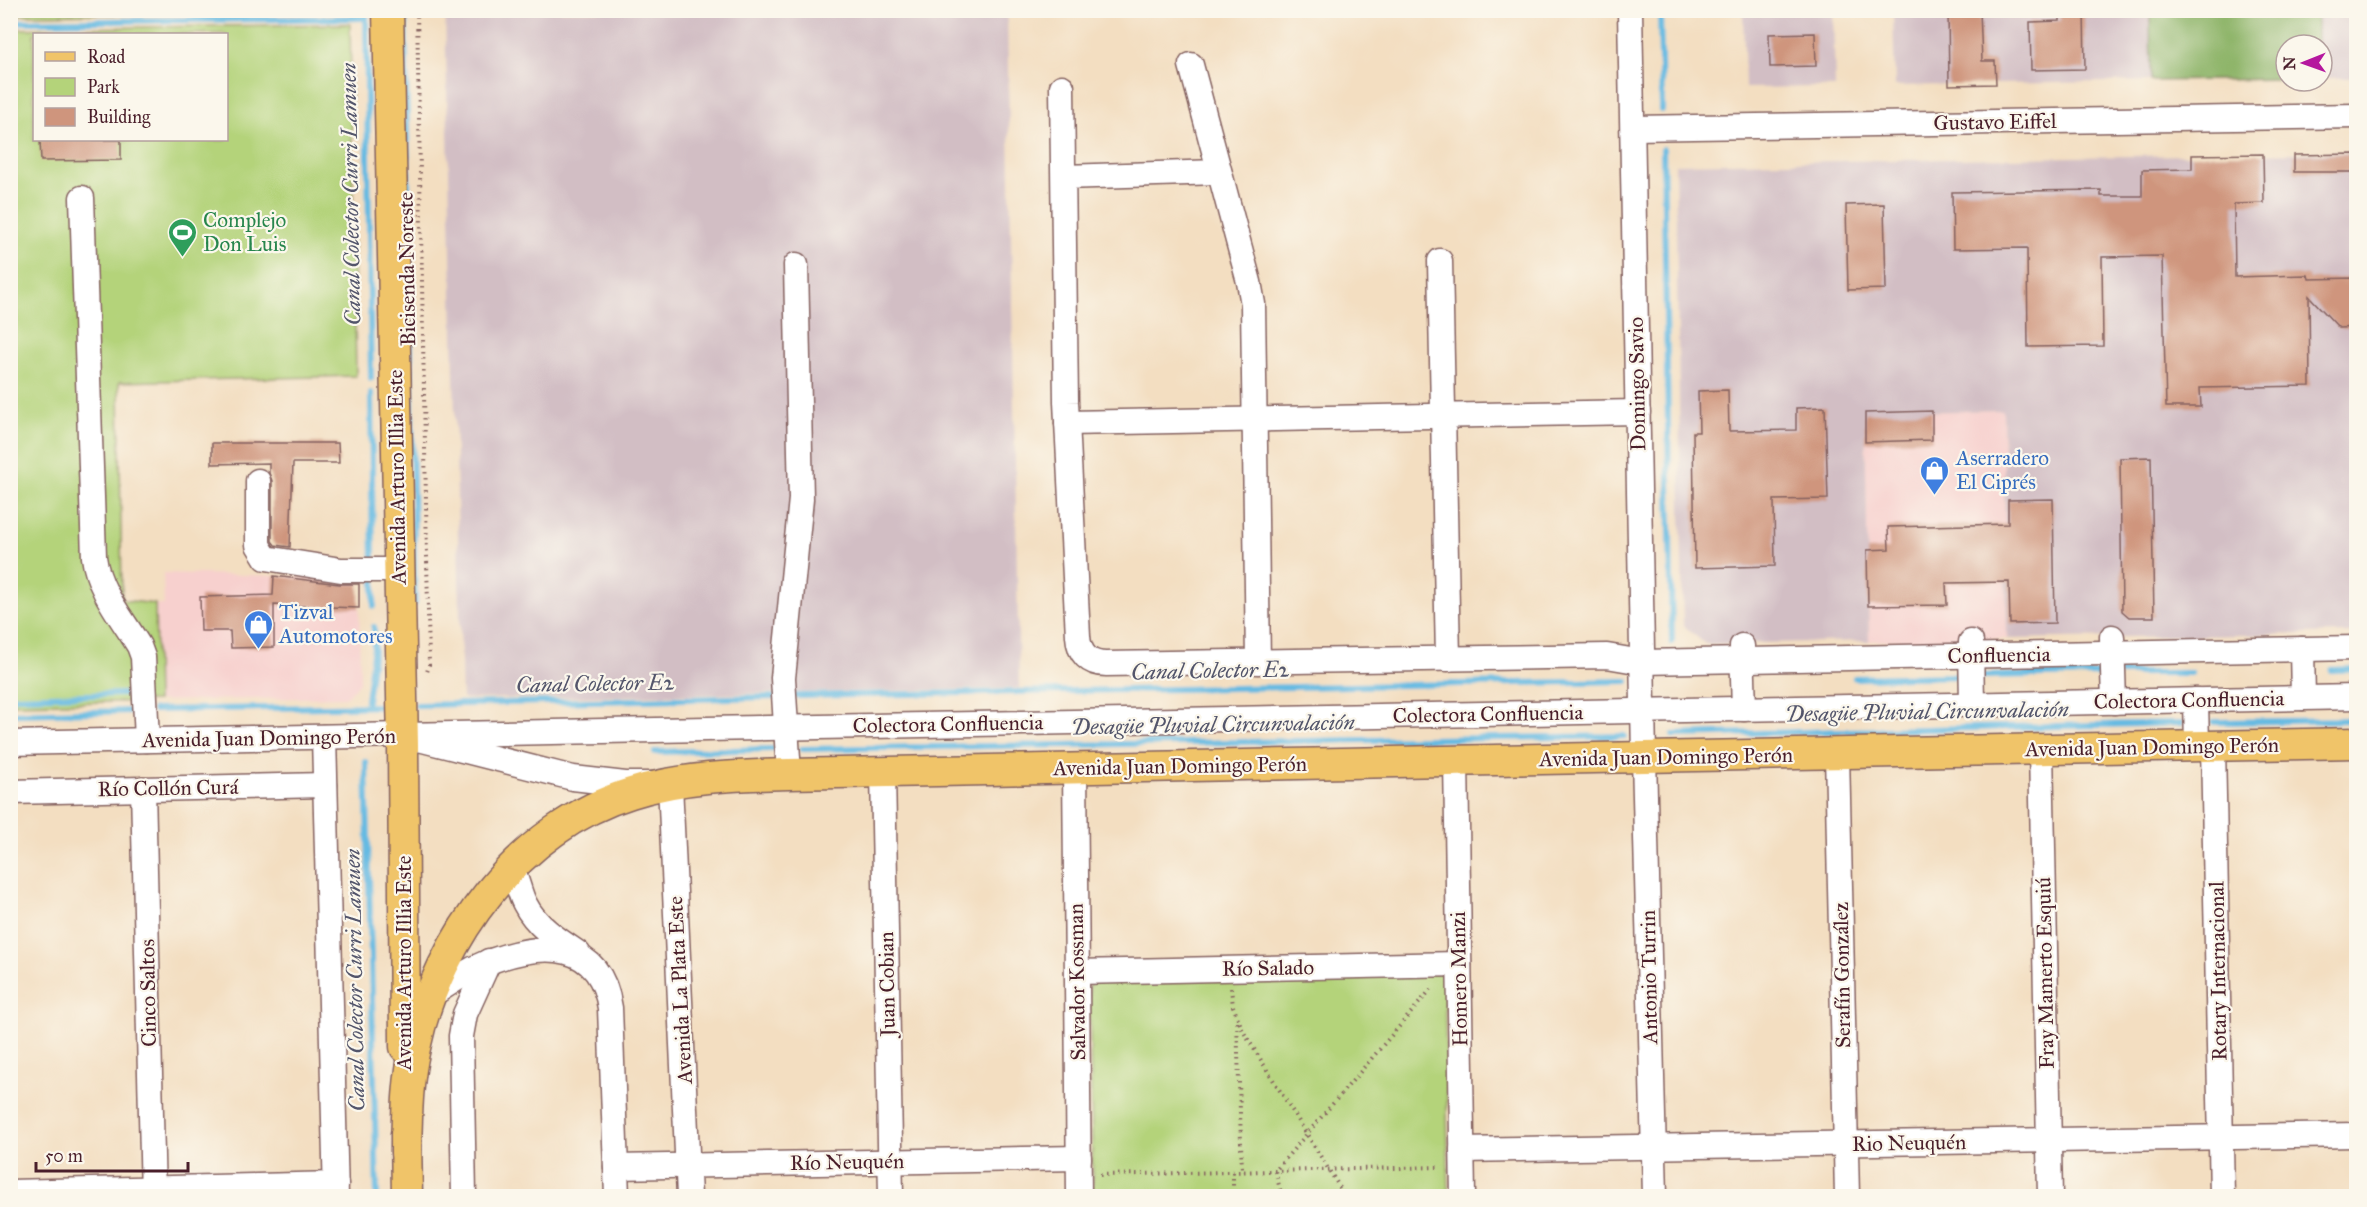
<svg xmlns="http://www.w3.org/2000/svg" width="2367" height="1207" font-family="'IM FELL Great Primer',serif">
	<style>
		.built { fill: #f7d0ce }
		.industrial { fill: #d2bec4 }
		.green { fill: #b4d37a; stroke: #7f7952; stroke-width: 1.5; fill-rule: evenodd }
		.forest { fill: #8fb56a; stroke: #6c6a4a; stroke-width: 1.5 }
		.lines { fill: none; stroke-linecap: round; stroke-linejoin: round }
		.stream { stroke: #65bae2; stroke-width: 6 }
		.building { fill: #cf957d }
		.minor-casing { stroke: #856260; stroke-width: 27 }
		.major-casing { stroke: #856260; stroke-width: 33 }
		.path { stroke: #856260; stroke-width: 4; stroke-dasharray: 1.5 4.5; stroke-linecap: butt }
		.minor { stroke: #fff; stroke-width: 24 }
		.major { stroke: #f0c469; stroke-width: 30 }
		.labels { text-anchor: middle; stroke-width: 4.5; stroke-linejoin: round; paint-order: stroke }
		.street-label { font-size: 21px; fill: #4a1f2b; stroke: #fbf7ec }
		.leisure-label { font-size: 21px; fill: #27864d; stroke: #fbf7ec; text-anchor: start }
		.shop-label { font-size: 21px; fill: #366cbe; stroke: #fbf7ec; text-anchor: start }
		.water-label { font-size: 22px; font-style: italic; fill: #53556b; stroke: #fbf7ec }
	</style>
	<rect width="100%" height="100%" fill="#fbf7ec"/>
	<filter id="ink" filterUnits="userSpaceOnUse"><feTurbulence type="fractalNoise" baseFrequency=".0167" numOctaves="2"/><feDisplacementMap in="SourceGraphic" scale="12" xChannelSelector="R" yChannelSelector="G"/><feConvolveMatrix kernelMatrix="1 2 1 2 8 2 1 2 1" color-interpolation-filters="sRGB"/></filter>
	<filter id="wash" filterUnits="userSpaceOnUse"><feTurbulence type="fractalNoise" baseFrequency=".008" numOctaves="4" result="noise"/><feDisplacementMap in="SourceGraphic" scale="24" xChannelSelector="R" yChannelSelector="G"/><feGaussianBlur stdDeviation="1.35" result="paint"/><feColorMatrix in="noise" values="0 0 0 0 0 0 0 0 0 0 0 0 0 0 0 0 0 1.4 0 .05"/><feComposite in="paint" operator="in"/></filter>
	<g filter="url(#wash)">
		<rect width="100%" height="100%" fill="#f3dec1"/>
		<g class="built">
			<polygon points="2003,410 2007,639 1869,641 1865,413"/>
			<polygon points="163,573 359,578 360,682 346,697 157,701 155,604 164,605"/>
		</g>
		<g class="industrial">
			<polygon points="445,11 1007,11 1019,688 462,699"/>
			<polygon points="1743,11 1833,11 1835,87 1745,88"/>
			<polygon points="1893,11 2150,11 2151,81 1895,86"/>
			<polygon points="2317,11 2356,11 2356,78 2322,78 2322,45 2317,45"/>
			<polygon points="2356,152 2356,633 2007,639 2003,410 1865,413 1869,641 1705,644 1683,625 1675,164"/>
		</g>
		<g class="green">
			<polygon points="358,10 358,12 10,15 11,10"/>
			<path d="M350,24L356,376L119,382L122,600L155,604L157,701L11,704V29ZM34,34H226V140H34Z"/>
			<polygon points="1444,973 1449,1196 1093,1196 1089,981"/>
		</g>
		<polygon class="forest" points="2150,11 2317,11 2317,45 2286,45 2286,79 2151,81"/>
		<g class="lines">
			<g class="stream">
				<polyline points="366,10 371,378"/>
				<polyline points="405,10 415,603"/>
				<polyline points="1660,10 1662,110"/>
				<polyline points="10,22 366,18"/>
				<polyline points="1663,149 1672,642"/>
				<polyline points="371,393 373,564"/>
				<polyline points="374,579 374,606"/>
				<polyline points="2332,670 2356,669"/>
				<polyline points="2121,673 2191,673"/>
				<polyline points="1979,676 2102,674"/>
				<polyline points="1855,678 1961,676"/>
				<polyline points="793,696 1627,681"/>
				<polyline points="10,697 123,694"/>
				<polyline points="367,701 374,648 374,627"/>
				<polyline points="417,705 773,697"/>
				<polyline points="154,710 391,706"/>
				<polyline points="10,714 131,711"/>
				<polyline points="2214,722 2356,720"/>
				<polyline points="1673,735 2181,723"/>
				<polyline points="802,749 1624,736"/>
				<polyline points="655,752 772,749"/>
				<polyline points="366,762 377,1196"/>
			</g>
		</g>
		<g id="blocks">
			<g class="building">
				<polygon points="1948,10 1980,10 1982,61 1995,61 1996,84 1949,85"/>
				<polygon points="2060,10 2084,10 2085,69 2031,70 2030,22 2060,21"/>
				<polygon points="1815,33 1816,66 1770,67 1769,34"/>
				<polygon points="40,140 121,140 121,160 41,161"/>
				<polygon points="2263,154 2264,203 2234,204 2235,277 2308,275 2309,279 2356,278 2356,327 2339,328 2309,296 2310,386 2200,388 2201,407 2166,407 2162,256 2102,257 2103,346 2028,347 2027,248 1953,249 1952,192 2101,190 2101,196 2142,196 2142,170 2192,169 2192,155"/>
				<polygon points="2356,154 2356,172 2294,172 2294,155"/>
				<polygon points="1884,204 1886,289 1848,290 1846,205"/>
				<polygon points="1728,390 1729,431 1796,430 1796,408 1825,407 1828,499 1774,500 1775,566 1695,568 1693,432 1699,432 1698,391"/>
				<polygon points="1932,411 1932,440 1865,442 1865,413"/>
				<polygon points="212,443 338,443 339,463 293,463 290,547 275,545 272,541 272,481 269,473 269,463 212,464"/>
				<polygon points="2151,457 2154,617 2129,617 2122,611 2120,458"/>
				<polygon points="2053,499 2055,623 2010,624 2009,582 1946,583 1947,605 1868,606 1867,550 1889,549 1888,527 2008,524 2008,500"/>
				<polygon points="274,576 339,584 359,584 359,608 274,605 274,647 231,648 230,631 201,631 200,597 273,595"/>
			</g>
		</g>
	</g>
	<g filter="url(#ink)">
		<use href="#blocks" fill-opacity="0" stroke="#856260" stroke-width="1.5"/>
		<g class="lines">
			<defs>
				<g id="minor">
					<polyline points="1630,10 1644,757 1655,1196"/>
					<polyline points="1191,65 1249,282 1253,304 1258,662"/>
					<path d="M1062,87L1066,402L1078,636C1079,654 1089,664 1106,664L1607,656L1642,662L2356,648"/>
					<polyline points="1633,128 2356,116"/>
					<polyline points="1064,177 1219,172"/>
					<path d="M82,198L94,557C98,590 122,618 139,646L143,657L147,740"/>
					<polyline points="1440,261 1448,659"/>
					<polyline points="1067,423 1638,412"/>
					<polyline points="258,481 258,545 266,558 341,570 399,570"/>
					<polyline points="2112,637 2114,702"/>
					<polyline points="1971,642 1972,705"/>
					<polyline points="1742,646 1744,709"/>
					<polyline points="2302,649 2303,698"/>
					<polyline points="2196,700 2197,746"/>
					<polyline points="403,735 2356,697"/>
					<polyline points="324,737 336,1196"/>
					<polyline points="10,743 403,735 573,778 625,784 670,784 689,1196"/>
					<polyline points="2213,746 2222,1196"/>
					<polyline points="2041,749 2050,1196"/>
					<polyline points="1837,754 1847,1196"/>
					<polyline points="1456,761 1463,1196"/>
					<polyline points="1075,768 1079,1196"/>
					<polyline points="883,772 891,1196"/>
					<polyline points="789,774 783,678 801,499 796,265"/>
					<polyline points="143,789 153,1196"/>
					<polyline points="10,792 325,785"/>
					<path d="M511,868C518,880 519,893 525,904C536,926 558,940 578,953"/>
					<polyline points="1077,972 1459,964"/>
					<path d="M430,996C449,984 470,968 491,961C544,942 600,940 610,1008L617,1196"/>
					<polyline points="1462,1150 2356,1135"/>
					<polyline points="616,1167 1079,1158"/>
					<polyline points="10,1192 336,1184"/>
					<polyline points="464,1196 461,1036 465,1014 489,961"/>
				</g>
				<g id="major">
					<polyline points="388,10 403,745 405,1047"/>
					<polyline points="406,1134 407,1196"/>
					<path d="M406,1152C407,1117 407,1082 415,1048C438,937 520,827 631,793C681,777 736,775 789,774L2356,743"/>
				</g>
			</defs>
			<use href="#minor" class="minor-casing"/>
			<use href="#major" class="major-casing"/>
			<g class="path">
				<polyline points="417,10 429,665 427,672"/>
				<polyline points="1231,988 1233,1006 1243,1031 1345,1196"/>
				<polyline points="1237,1022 1242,1172"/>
				<polyline points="1233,1172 1233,1196"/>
				<polyline points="1100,1175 1441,1167"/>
				<polyline points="1282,1196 1275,1171 1433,987"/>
			</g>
			<use href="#minor" class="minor"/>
			<use href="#major" class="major"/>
		</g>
	</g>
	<defs>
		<symbol id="stadium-pin" viewBox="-11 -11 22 30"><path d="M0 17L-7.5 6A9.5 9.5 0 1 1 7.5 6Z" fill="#2e9e5b" stroke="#fbf7ec"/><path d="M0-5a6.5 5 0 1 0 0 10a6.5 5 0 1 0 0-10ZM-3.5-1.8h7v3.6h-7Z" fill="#fff"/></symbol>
		<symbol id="shop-pin" viewBox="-11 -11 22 30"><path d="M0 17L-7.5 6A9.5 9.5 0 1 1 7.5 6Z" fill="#3f7fe0" stroke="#fbf7ec"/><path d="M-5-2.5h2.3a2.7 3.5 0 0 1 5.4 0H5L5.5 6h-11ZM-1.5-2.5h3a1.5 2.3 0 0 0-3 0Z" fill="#fff"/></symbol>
	</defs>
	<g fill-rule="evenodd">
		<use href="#stadium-pin" x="166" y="216" width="33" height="45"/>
		<use href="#shop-pin" x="1918" y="454" width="33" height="45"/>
		<use href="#shop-pin" x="242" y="608" width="33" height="45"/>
	</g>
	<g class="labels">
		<g class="street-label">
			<text transform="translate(1995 122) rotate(-1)" y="7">Gustavo Eiffel</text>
			<text transform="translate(407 269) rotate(-91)" y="7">Bicisenda Noreste</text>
			<text transform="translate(1637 384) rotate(-91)" y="7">Domingo Savio</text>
			<text transform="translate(397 477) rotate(-91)" y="7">Avenida Arturo Illia Este</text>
			<text transform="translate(1999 655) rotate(-1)" y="7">Confluencia</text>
			<text transform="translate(2189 700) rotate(-1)" y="7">Colectora Confluencia</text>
			<text transform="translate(1488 714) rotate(-1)" y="7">Colectora Confluencia</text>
			<text transform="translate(948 724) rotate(-1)" y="7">Colectora Confluencia</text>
			<text transform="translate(269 738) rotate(-1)" y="7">Avenida Juan Domingo Perón</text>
			<text transform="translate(2152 747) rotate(-1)" y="7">Avenida Juan Domingo Perón</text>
			<text transform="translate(1666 757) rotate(-1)" y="7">Avenida Juan Domingo Perón</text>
			<text transform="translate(1180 766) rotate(-1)" y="7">Avenida Juan Domingo Perón</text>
			<text transform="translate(168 788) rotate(-1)" y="7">Río Collón Curá</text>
			<text transform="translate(404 963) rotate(-90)" y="7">Avenida Arturo Illia Este</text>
			<text transform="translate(1268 968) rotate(-1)" y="7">Río Salado</text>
			<text transform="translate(2218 971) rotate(-91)" y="7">Rotary Internacional</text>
			<text transform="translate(2045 973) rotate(-91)" y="7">Fray Mamerto Esquiú</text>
			<text transform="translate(1842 975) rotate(-91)" y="7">Serafín González</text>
			<text transform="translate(1649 977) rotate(-91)" y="7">Antonio Turrin</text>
			<text transform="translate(1459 979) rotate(-91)" y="7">Homero Manzi</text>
			<text transform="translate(1077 982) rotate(-91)" y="7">Salvador Kossman</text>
			<text transform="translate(887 984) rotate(-91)" y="7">Juan Cobian</text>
			<text transform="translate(680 990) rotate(-93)" y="7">Avenida La Plata Este</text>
			<text transform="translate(148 993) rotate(-91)" y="7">Cinco Saltos</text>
			<text transform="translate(1909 1143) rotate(-1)" y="7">Rio Neuquén</text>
			<text transform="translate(847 1162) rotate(-1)" y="7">Río Neuquén</text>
		</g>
		<g class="leisure-label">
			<text x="203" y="227">Complejo<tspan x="203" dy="24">Don Luis</tspan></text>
		</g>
		<g class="shop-label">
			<text x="1956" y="465">Aserradero<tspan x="1956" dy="24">El Ciprés</tspan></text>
			<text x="279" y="619">Tizval<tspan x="279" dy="24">Automotores</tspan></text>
		</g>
		<g class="water-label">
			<text transform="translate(350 194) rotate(-91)" y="8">Canal Colector Curri Lamuen</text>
			<text transform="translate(1210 670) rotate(-1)" y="8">Canal Colector E2</text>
			<text transform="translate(595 683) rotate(-1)" y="8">Canal Colector E2</text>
			<text transform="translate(1927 711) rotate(-1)" y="8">Desagüe Pluvial Circunvalación</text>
			<text transform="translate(1213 724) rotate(-1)" y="8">Desagüe Pluvial Circunvalación</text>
			<text transform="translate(354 980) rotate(-91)" y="8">Canal Colector Curri Lamuen</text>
		</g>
	</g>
	<rect width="2367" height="1207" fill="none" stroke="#fbf7ec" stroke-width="36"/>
	<rect x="33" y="33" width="195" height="108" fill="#fbf7ec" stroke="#b4a19f" stroke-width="1.5"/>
	<rect x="45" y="52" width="30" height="9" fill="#f0c469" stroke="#b4a19f" stroke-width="1.5"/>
	<text x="87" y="63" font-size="18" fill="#4a1f2b">Road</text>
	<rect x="45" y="78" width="30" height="18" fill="#b4d37a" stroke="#b4a19f" stroke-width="1.5"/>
	<text x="87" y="93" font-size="18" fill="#4a1f2b">Park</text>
	<rect x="45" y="108" width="30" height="18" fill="#cf957d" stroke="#b4a19f" stroke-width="1.5"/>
	<text x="87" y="123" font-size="18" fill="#4a1f2b">Building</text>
	<g transform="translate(2304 63) rotate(269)"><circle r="28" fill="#fbf7ec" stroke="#b4a19f" stroke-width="1.5"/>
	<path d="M0-4.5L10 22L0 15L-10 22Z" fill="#b5179e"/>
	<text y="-9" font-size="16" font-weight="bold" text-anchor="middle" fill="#4a1f2b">N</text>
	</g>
	<path d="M36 1162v9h152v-9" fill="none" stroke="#4a1f2b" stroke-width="3"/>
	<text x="45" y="1162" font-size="18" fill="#4a1f2b" stroke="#fbf7ec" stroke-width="4.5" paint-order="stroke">50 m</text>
</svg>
